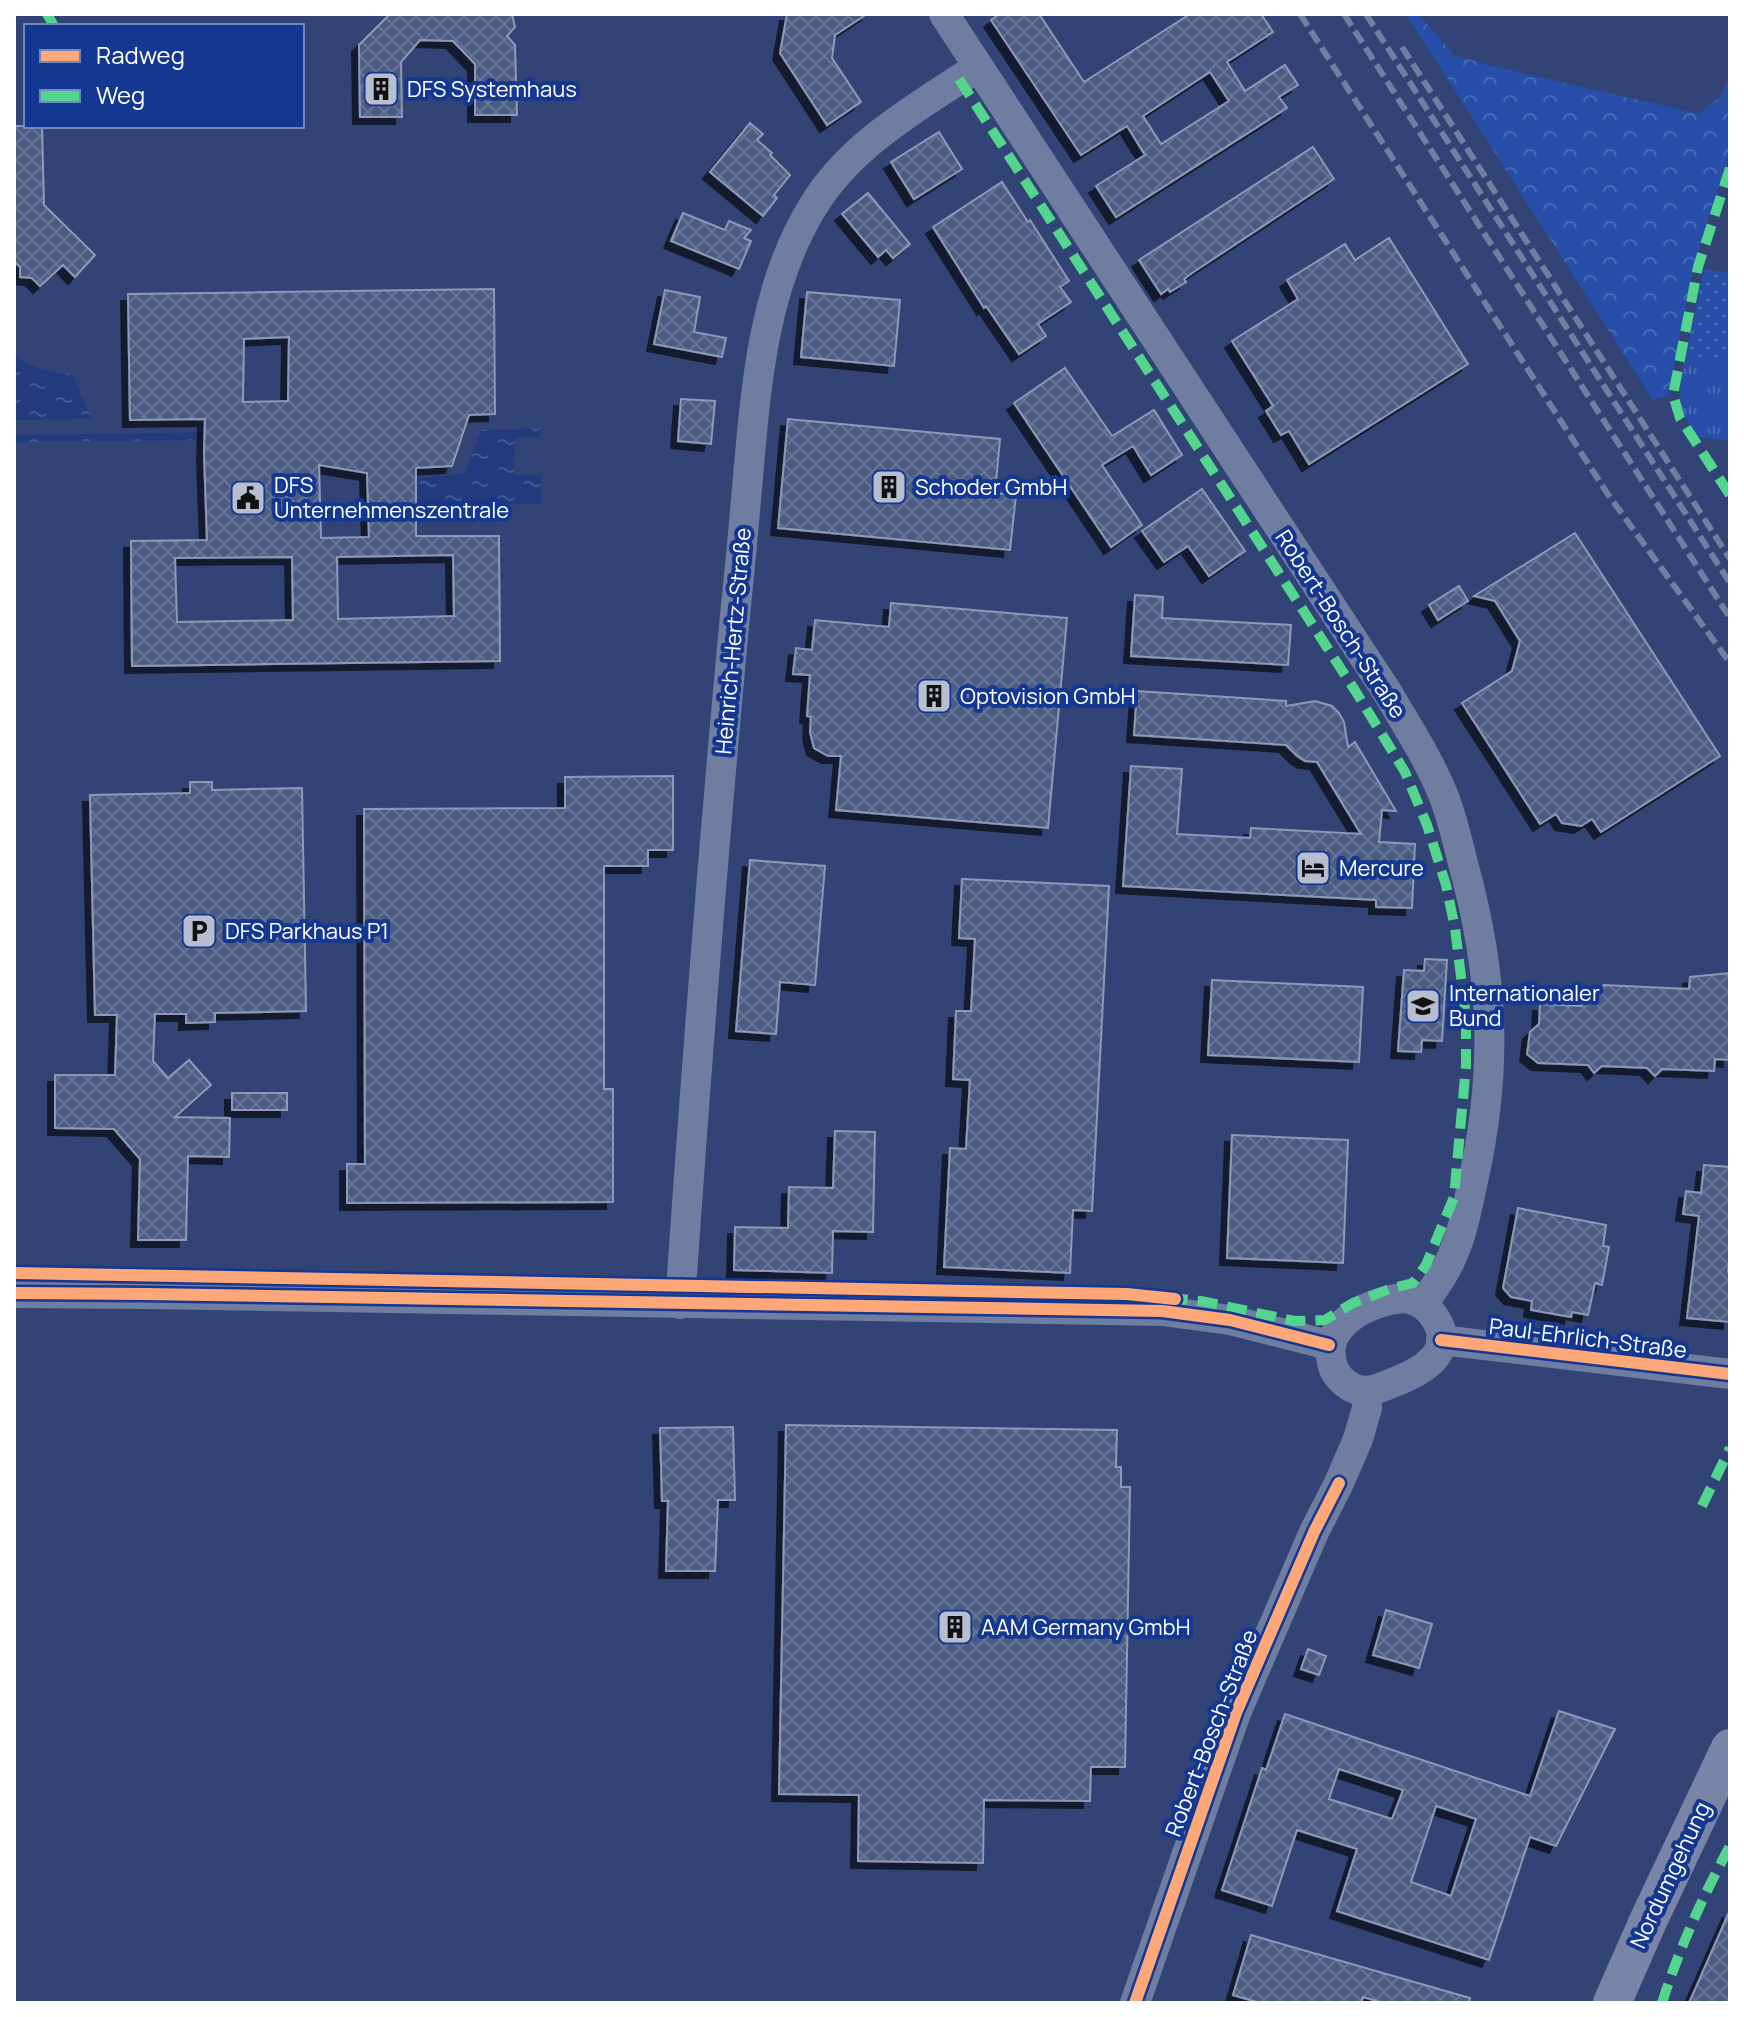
<svg xmlns="http://www.w3.org/2000/svg" width="1744" height="2017" font-family="Manrope,sans-serif">
	<style>
		.grass { fill: url(#grass-tufts) }
		.forest { fill: url(#forest-crowns) }
		.garden { fill: url(#garden-dots) }
		.water { fill: url(#water-ripples) }
		.building { fill: url(#building-cross-hatch); stroke: #8e99b6; stroke-width: 2; fill-rule: evenodd; filter: url(#shadow) }
		.lines { fill: none; stroke-linecap: round; stroke-linejoin: round }
		.minor { stroke: #6e7da0; stroke-width: 30 }
		.major { stroke: #7885a7; stroke-width: 38 }
		.rail { stroke: #707ea0; stroke-width: 6; stroke-dasharray: 14 6; stroke-linecap: butt }
		.quiet { stroke: #53d58f; stroke-width: 10; stroke-dasharray: 20 10; stroke-linecap: butt }
		.cycleway-casing { stroke: #143792; stroke-width: 17 }
		.cycleway { stroke: #fea87a; stroke-width: 12 }
		.labels { text-anchor: middle; stroke-width: 8; stroke-linejoin: round; paint-order: stroke }
		.poi-label { font-size: 22px; fill: #fff; stroke: #143792; text-anchor: start }
		.street-label { font-size: 22px; fill: #fff; stroke: #143792 }
	</style>
	<defs>
		<pattern id="grass-tufts" width="24" height="20" patternUnits="userSpaceOnUse" patternTransform="scale(2)"><rect width="24" height="20" fill="#274ea9"/><path d="M3 7l-1-3M5 7V3M7 7l1-3M15 17l-1-3M17 17v-4M19 17l1-3" fill="none" stroke="#4769b6"/></pattern>
		<pattern id="forest-crowns" width="20" height="18" patternUnits="userSpaceOnUse" patternTransform="scale(2)"><rect width="20" height="18" fill="#274ea9"/><path d="M2 6a3 3 0 1 1 6 0M12 15a3 3 0 1 1 6 0" fill="none" stroke="#4769b6"/></pattern>
		<pattern id="garden-dots" width="8" height="8" patternUnits="userSpaceOnUse" patternTransform="scale(2)"><rect width="8" height="8" fill="#274ea9"/><path d="M2 2h.1M6 6h.1" fill="none" stroke="#4769b6" stroke-width="1.8" stroke-linecap="round"/></pattern>
		<pattern id="water-ripples" width="26" height="14" patternUnits="userSpaceOnUse" patternTransform="scale(2)"><rect width="26" height="14" fill="#223b7e"/><path d="M2 4q2-2 4 0t4 0M15 11q2-2 4 0t4 0" fill="none" stroke="#435891"/></pattern>
		<pattern id="building-cross-hatch" width="8" height="8" patternUnits="userSpaceOnUse" patternTransform="scale(2)"><rect width="8" height="8" fill="#4c5c83"/><path d="M0 0l8 8M0 8l8-8" fill="none" stroke="#677496"/></pattern>
		<filter id="shadow"><feDropShadow dx="-7" dy="7" stdDeviation="0" flood-color="#0009"/></filter>
	</defs>
	<rect width="100%" height="100%" fill="#314475"/>
	<path class="grass" d="M1686,355L1730,361V441L1698,437C1674,400 1679,397 1686,355Z"/>
	<polygon class="forest" points="1406,14 1418,14 1454,55 1492,66 1700,114 1721,95 1730,75 1730,151 1694,264 1668,396 1653,400"/>
	<polygon class="garden" points="1704,269 1730,273 1730,361 1686,355"/>
	<g class="water">
		<path d="M14,354C34,370 47,371 72,374L92,419L14,420Z"/>
		<polygon points="541,428 540,438 515,438 514,475 541,475 541,504 416,506 416,478 465,473 481,430"/>
		<polygon points="222,432 222,440 14,442 14,435"/>
	</g>
	<g class="building">
		<polygon points="390,14 512,14 515,27 507,36 515,45 517,115 475,115 475,64 453,41 420,40 401,62 402,117 360,117 359,45"/>
		<polygon points="787,14 867,14 835,35 832,58 861,102 827,125 780,53"/>
		<path d="M1000,14H1039L1084,82L1190,14H1261L1273,32L1227,62L1245,91L1285,65L1298,85L1279,97L1287,108L1116,217L1096,186L1145,155L1127,126L1081,155L991,20ZM1210,72L1229,101L1161,144L1143,116Z"/>
		<polygon points="750,123 763,134 757,140 772,153 770,155 790,175 774,195 777,198 763,216 710,172"/>
		<polygon points="14,126 42,126 44,205 95,255 75,277 63,265 40,286 32,278 20,277 20,267 14,261"/>
		<polygon points="939,132 962,169 914,199 891,162"/>
		<polygon points="1313,147 1334,179 1192,273 1184,279 1186,282 1170,292 1168,289 1161,294 1139,260"/>
		<polygon points="1002,182 1028,222 1030,220 1069,281 1060,287 1071,302 1038,324 1046,336 1019,354 986,306 984,308 933,227"/>
		<polygon points="868,193 910,244 893,258 886,250 878,257 842,214"/>
		<polygon points="683,213 725,230 729,221 751,230 744,238 751,241 739,269 671,241"/>
		<polygon points="1389,238 1468,364 1309,464 1289,431 1281,435 1266,411 1273,406 1232,341 1298,299 1287,280 1345,244 1355,260"/>
		<path d="M494,289L495,414L469,415L452,466L416,468V536H499L500,661L132,666L131,541L207,540L204,453L205,419L130,420L128,294ZM289,337L288,401L243,402L244,339ZM319,465L367,473L369,537L321,538ZM453,555L454,616L338,619L337,557ZM292,557L293,620L177,622L175,558Z"/>
		<polygon points="665,290 700,297 694,332 726,338 722,357 654,344"/>
		<polygon points="807,292 900,300 894,366 801,357"/>
		<polygon points="1065,368 1112,436 1154,410 1182,455 1151,475 1133,446 1102,465 1142,525 1111,547 1014,403"/>
		<polygon points="681,399 715,401 711,444 678,441"/>
		<polygon points="788,419 1000,439 995,493 1016,495 1010,550 778,528"/>
		<polygon points="1202,489 1245,551 1209,576 1188,546 1164,562 1142,531"/>
		<polygon points="1575,533 1720,756 1601,832 1592,819 1581,826 1562,823 1556,814 1540,824 1462,703 1512,671 1520,641 1495,601 1474,596"/>
		<polygon points="1459,586 1468,601 1438,620 1429,605"/>
		<polygon points="1135,595 1163,597 1162,618 1291,625 1288,665 1131,656"/>
		<polygon points="891,603 1067,618 1048,828 836,810 841,756 828,756 814,748 810,732 811,717 807,716 810,675 793,674 796,648 812,650 815,620 889,627"/>
		<polygon points="1137,691 1286,701 1286,706 1315,701 1332,706 1339,713 1344,722 1348,747 1355,742 1396,811 1382,810 1379,842 1415,844 1412,908 1376,907 1376,900 1123,886 1131,766 1182,769 1177,834 1250,838 1251,828 1361,834 1317,762 1305,761 1297,756 1286,745 1134,735"/>
		<polygon points="673,776 673,850 648,850 648,866 604,866 604,1089 613,1089 613,1202 347,1203 347,1164 365,1164 364,809 565,808 565,777"/>
		<polygon points="190,782 212,782 212,790 302,788 306,1011 215,1013 215,1022 186,1023 186,1014 155,1014 153,1061 168,1078 189,1060 211,1085 175,1117 230,1118 229,1157 188,1156 186,1240 138,1240 140,1159 114,1129 55,1128 55,1075 115,1075 117,1015 95,1015 90,795 190,793"/>
		<polygon points="750,860 825,866 815,985 780,982 776,1034 736,1031"/>
		<polygon points="962,879 1109,886 1092,1211 1073,1210 1070,1273 944,1267 950,1148 966,1149 970,1080 953,1079 956,1011 971,1011 975,939 959,938"/>
		<polygon points="1425,959 1447,960 1442,1041 1422,1040 1421,1052 1398,1051 1404,970 1424,971"/>
		<polygon points="1730,973 1730,1060 1715,1059 1714,1071 1662,1069 1655,1076 1647,1068 1602,1066 1594,1073 1588,1065 1538,1063 1527,1054 1530,1032 1539,1024 1540,1004 1581,1006 1604,985 1689,989 1690,977"/>
		<polygon points="1212,980 1363,987 1359,1062 1208,1055"/>
		<rect x="232" y="1093" width="55" height="17"/>
		<polygon points="835,1131 875,1132 873,1232 833,1231 832,1273 734,1270 735,1227 788,1228 789,1187 833,1188"/>
		<polygon points="1232,1135 1348,1140 1343,1263 1227,1258"/>
		<polygon points="1704,1165 1730,1167 1730,1253 1728,1272 1730,1273 1730,1322 1687,1318 1699,1216 1683,1214 1686,1191 1701,1193"/>
		<polygon points="1518,1208 1606,1225 1603,1246 1609,1247 1602,1285 1595,1283 1588,1315 1572,1312 1571,1317 1531,1310 1532,1301 1511,1297 1503,1288"/>
		<polygon points="786,1425 1117,1430 1116,1467 1121,1467 1121,1487 1130,1487 1125,1767 1091,1767 1090,1801 984,1800 983,1863 858,1861 859,1795 779,1794"/>
		<polygon points="733,1427 735,1500 718,1500 715,1571 666,1571 668,1501 662,1501 660,1428"/>
		<polygon points="1386,1610 1432,1624 1419,1668 1373,1655"/>
		<polygon points="1308,1649 1326,1656 1319,1675 1301,1669"/>
		<path d="M1559,1711L1615,1729L1556,1846L1530,1837L1489,1960L1337,1911L1357,1849L1297,1830L1272,1906L1222,1890L1262,1768L1266,1770L1285,1714L1530,1796ZM1339,1769L1403,1790L1392,1819L1329,1799ZM1436,1806L1476,1819L1451,1896L1411,1882Z"/>
		<polygon points="1730,1910 1730,2003 1689,2003"/>
		<polygon points="1251,1935 1470,1998 1469,2003 1384,2003 1363,1997 1361,2003 1260,2003 1233,1995"/>
	</g>
	<g class="lines">
		<g class="minor">
			<path d="M944,14L1389,695C1408,728 1430,761 1444,797C1453,820 1458,844 1464,867C1494,977 1498,1070 1473,1181C1467,1209 1462,1237 1449,1263C1442,1278 1432,1291 1423,1304"/>
			<polyline points="14,1293 145,1294 1162,1311 1230,1320 1329,1345"/>
			<path d="M1405,1298C1418,1301 1428,1306 1435,1318C1458,1353 1419,1373 1392,1383C1378,1389 1365,1395 1351,1387C1342,1382 1334,1373 1332,1363C1321,1323 1372,1300 1405,1298Z"/>
			<path d="M680,1304C696,1071 714,837 736,605C741,558 745,512 749,465C757,377 765,285 812,208C850,144 918,107 978,67"/>
			<polyline points="1441,1340 1730,1374"/>
			<polyline points="1135,2003 1236,1713 1314,1532 1339,1483 1358,1439 1367,1408 1366,1391"/>
		</g>
		<polyline class="major" points="1612,2003 1649,1919 1730,1748"/>
		<g class="rail">
			<polyline points="1300,14 1607,493 1730,663"/>
			<polyline points="1344,14 1730,618"/>
			<polyline points="1366,14 1730,583"/>
			<polyline points="1402,47 1730,559"/>
		</g>
		<g class="quiet">
			<polyline points="47,14 54,26"/>
			<polyline points="959,79 1356,692 1405,772 1427,825 1446,885 1455,928 1466,1017 1466,1066 1454,1197 1426,1265 1413,1283 1390,1289 1353,1303 1325,1320 1295,1321 1201,1301 1169,1298"/>
			<polyline points="1730,168 1698,267 1673,395 1680,418 1730,495"/>
			<polyline points="1702,1506 1730,1448"/>
			<path d="M1662,2003C1679,1949 1703,1896 1730,1846"/>
		</g>
		<defs>
			<g id="cycleway">
				<polyline points="14,1273 1127,1294 1175,1299"/>
				<polyline points="14,1293 145,1294 1162,1311 1230,1320 1329,1345"/>
				<polyline points="1441,1340 1730,1374"/>
				<polyline points="1135,2003 1236,1713 1314,1532 1339,1483"/>
			</g>
		</defs>
		<use href="#cycleway" class="cycleway-casing"/>
		<use href="#cycleway" class="cycleway"/>
	</g>
	<defs>
		<symbol id="building-square" viewBox="-11 -11 22 22"><rect x="-9" y="-9" width="18" height="18" rx="4" fill="#b7becf" stroke="#143792"/><path d="M-4-6H4V6H1V3H-1V6H-4ZM-2.5-4.3h1.7v1.8h-1.7ZM.8-4.3h1.7v1.8H.8ZM-2.5-1h1.7V.8h-1.7ZM.8-1h1.7V.8H.8Z" fill="#111"/></symbol>
		<symbol id="civic-square" viewBox="-11 -11 22 22"><rect x="-9" y="-9" width="18" height="18" rx="4" fill="#b7becf" stroke="#143792"/><path d="M-.6-6.5H3V-4.5H.6V-3L4-1V1h2V6H-6V1h2V-1L-.6-3ZM-1.2 2.5V6h2.4V2.5Z" fill="#111"/></symbol>
		<symbol id="hotel-square" viewBox="-11 -11 22 22"><rect x="-9" y="-9" width="18" height="18" rx="4" fill="#b7becf" stroke="#143792"/><path d="M-6-4.5h1.5V1H6V5H4.5V3h-9V5H-6ZM-4 0a1.8 1.8 0 1 1 3.6 0ZM.5 0V-2.5h3Q6-2.5 6 0Z" fill="#111"/></symbol>
		<symbol id="parking-square" viewBox="-11 -11 22 22"><rect x="-9" y="-9" width="18" height="18" rx="4" fill="#b7becf" stroke="#143792"/><path d="M-3.5-5.5H1a3.5 3.5 0 0 1 0 7H-1V5.5H-3.5ZM-1-3.4V-.6H.8a1.4 1.4 0 0 0 0-2.8Z" fill="#111"/></symbol>
		<symbol id="school-square" viewBox="-11 -11 22 22"><rect x="-9" y="-9" width="18" height="18" rx="4" fill="#b7becf" stroke="#143792"/><path d="M0-5L7-2L0 1L-7-2ZM-4 1L0 2.5L4 1V4Q0 6-4 4Z" fill="#111"/></symbol>
	</defs>
	<g fill-rule="evenodd">
		<use href="#building-square" x="361" y="69" width="40" height="40"/>
		<use href="#building-square" x="869" y="467" width="40" height="40"/>
		<use href="#civic-square" x="228" y="478" width="40" height="40"/>
		<use href="#building-square" x="914" y="676" width="40" height="40"/>
		<use href="#hotel-square" x="1293" y="848" width="40" height="40"/>
		<use href="#parking-square" x="179" y="911" width="40" height="40"/>
		<use href="#school-square" x="1403" y="986" width="40" height="40"/>
		<use href="#building-square" x="935" y="1607" width="40" height="40"/>
	</g>
	<g class="labels">
		<g class="poi-label">
			<text x="407" y="97">DFS Systemhaus</text>
			<text x="274" y="493">DFS<tspan x="274" dy="25">Unternehmenszentrale</tspan></text>
			<text x="915" y="495">Schoder GmbH</text>
			<text x="960" y="704">Optovision GmbH</text>
			<text x="1339" y="876">Mercure</text>
			<text x="225" y="939">DFS Parkhaus P1</text>
			<text x="1449" y="1001">Internationaler<tspan x="1449" dy="25">Bund</tspan></text>
			<text x="981" y="1635">AAM Germany GmbH</text>
		</g>
		<g class="street-label">
			<text transform="translate(1341 624) rotate(57)" y="8">Robert-Bosch-Straße</text>
			<text transform="translate(733 641) rotate(-85)" y="8">Heinrich-Hertz-Straße</text>
			<text transform="translate(1588 1338) rotate(7)" y="8">Paul-Ehrlich-Straße</text>
			<text transform="translate(1211 1733) rotate(-69)" y="8">Robert-Bosch-Straße</text>
			<text transform="translate(1670 1875) rotate(-65)" y="8">Nordumgehung</text>
		</g>
	</g>
	<rect width="1744" height="2017" fill="none" stroke="#ffffff" stroke-width="32"/>
	<rect x="24" y="24" width="280" height="104" fill="#143792" stroke="#7287be" stroke-width="2"/>
	<rect x="40" y="50" width="40" height="12" fill="#fea87a" stroke="#7287be" stroke-width="2"/>
	<text x="96" y="64" font-size="24" fill="#ffffff">Radweg</text>
	<rect x="40" y="90" width="40" height="12" fill="#53d58f" stroke="#7287be" stroke-width="2"/>
	<text x="96" y="104" font-size="24" fill="#ffffff">Weg</text>
</svg>
